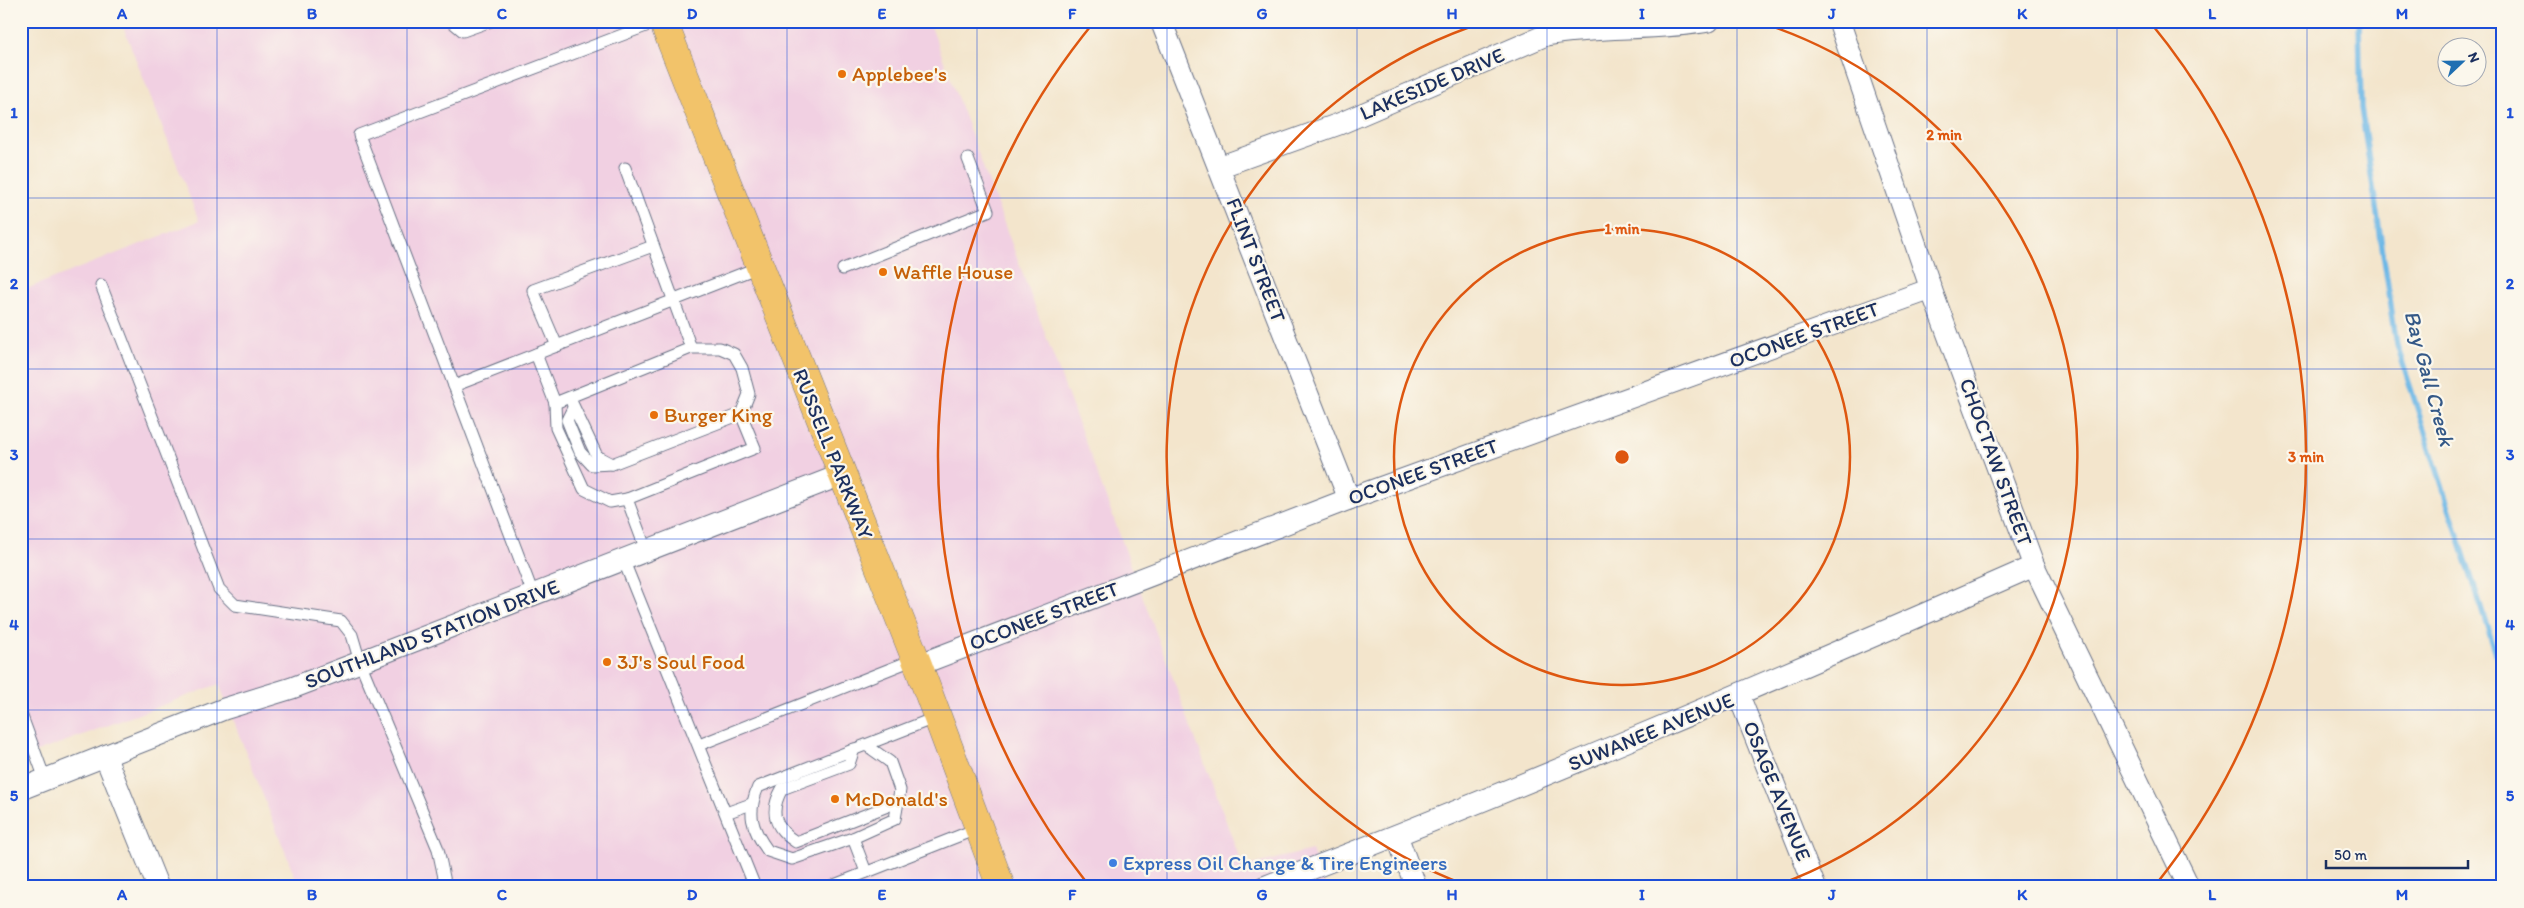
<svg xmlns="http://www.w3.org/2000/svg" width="2524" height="908" font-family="Itim,sans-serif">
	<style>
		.built { fill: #f1d0e2 }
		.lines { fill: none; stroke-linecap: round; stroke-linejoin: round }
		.stream { stroke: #6db8e6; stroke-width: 5.5 }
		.lane-casing { stroke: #676f84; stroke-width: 13 }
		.street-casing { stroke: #676f84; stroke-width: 23 }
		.primary-casing { stroke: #676f84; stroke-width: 29 }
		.lane { stroke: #fff; stroke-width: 11 }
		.street { stroke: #fff; stroke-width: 21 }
		.primary { stroke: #f2c36a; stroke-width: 28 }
		.grid { fill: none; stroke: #1d4ed8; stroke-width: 1; stroke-opacity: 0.55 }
		.ring { fill: none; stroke: #de5710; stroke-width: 2.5 }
		.food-dot { fill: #e8710a; stroke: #fbf7ec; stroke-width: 2 }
		.shop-dot { fill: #3f7fe0; stroke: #fbf7ec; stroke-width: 2 }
		.labels { text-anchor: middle; stroke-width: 4.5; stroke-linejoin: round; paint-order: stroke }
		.food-label { font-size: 21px; fill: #c56008; stroke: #fbf7ec; text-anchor: start }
		.street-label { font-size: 21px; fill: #1b2f5e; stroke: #fbf7ec }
		.shop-label { font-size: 21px; fill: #366cbe; stroke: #fbf7ec; text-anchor: start }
		.water-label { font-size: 22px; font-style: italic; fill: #345887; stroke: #fbf7ec }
		.centre { fill: #de5710; stroke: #fbf7ec; stroke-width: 2.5 }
		.ring-label { font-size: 15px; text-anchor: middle; font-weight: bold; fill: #de5710; stroke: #fbf7ec; stroke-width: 4.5; stroke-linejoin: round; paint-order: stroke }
		.neatline { fill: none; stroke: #1d4ed8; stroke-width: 2 }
		.grid-label { font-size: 16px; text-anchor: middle; font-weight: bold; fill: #1d4ed8 }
	</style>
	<rect width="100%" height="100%" fill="#fbf7ec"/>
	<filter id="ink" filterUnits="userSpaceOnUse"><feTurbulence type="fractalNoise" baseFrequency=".02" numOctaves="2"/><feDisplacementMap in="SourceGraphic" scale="10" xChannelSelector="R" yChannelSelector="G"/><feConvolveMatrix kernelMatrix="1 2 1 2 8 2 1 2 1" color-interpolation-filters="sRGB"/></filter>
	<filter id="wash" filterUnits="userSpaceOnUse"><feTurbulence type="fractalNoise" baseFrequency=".0096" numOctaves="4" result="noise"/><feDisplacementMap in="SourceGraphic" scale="20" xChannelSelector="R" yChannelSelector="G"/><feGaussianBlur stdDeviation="1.12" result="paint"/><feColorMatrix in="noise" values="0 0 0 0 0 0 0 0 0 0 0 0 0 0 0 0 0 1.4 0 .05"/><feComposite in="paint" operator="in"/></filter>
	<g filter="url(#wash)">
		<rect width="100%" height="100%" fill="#f3e5cc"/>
		<polygon class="built" points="121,21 929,21 1243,867 1312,850 1326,887 299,887 219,684 21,758 21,291 199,221"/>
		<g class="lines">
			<polyline class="stream" points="2359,21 2361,108 2397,345 2503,676"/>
		</g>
	</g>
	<g filter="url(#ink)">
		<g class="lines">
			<defs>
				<g id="lane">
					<polyline points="451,21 463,31 491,21"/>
					<polyline points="843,269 988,211 968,159"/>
					<polyline points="101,285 219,589 235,605 341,621 352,635 360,662 438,849 446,887"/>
					<polyline points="557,346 533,290 653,246"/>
					<polyline points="536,354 555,403 691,348 625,168"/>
					<polyline points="454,386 759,267"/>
					<polyline points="555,403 556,428 584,489 610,502 627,499"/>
					<polyline points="572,403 597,456 612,464"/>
					<polyline points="573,408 567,420 580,452 592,465 612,464 741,414 749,394 742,368 734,354 720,348 691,348"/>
					<polyline points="646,550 627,499 755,448 741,414"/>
					<polyline points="623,559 755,887"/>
					<polyline points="533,594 359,135 659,21"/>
					<polyline points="21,714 45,779"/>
					<polyline points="699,745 915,659"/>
					<path d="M866,745L890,762L900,790L895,819L853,838L792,859L768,851C751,828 747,813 758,787L937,717"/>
					<path d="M854,749L849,764L782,789C769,812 774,828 796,842L898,802"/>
					<polyline points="726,813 751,804"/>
					<polyline points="853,838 866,872"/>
					<polyline points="829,887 979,828"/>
				</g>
				<g id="street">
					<polyline points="1161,21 1349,499"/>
					<polyline points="1839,21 1931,289 2034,566 2189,887"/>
					<path d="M1219,167L1339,124L1546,35C1600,25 1655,31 1709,21"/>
					<polyline points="918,665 1349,499 1931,289"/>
					<polyline points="1739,696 1815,887"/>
					<polyline points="105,756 158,887"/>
					<polyline points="21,789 224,709 292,688 360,662 841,475"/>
					<polyline points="1397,836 1416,887"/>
					<path d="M1264,887C1524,787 1779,678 2034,566"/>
				</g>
				<polyline id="primary" points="663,21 918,665 1001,887"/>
			</defs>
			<use href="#lane" class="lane-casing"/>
			<use href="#street" class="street-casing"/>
			<use href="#primary" class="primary-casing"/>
			<use href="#lane" class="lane"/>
			<use href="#street" class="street"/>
			<use href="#primary" class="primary"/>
		</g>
	</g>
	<path class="grid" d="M217,21V887M407,21V887M597,21V887M787,21V887M977,21V887M1167,21V887M1357,21V887M1547,21V887M1737,21V887M1927,21V887M2117,21V887M2307,21V887M21,198H2503M21,369H2503M21,539H2503M21,710H2503"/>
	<g class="ring">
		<circle cx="1622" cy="457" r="228"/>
		<path d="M1466 885A456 456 0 0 1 1485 22M1759 22A456 456 0 0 1 1778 885"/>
		<path d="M1087 883A684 684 0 0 1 1094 22M2150 22A684 684 0 0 1 2157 883"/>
	</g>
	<g class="food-dot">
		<circle cx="842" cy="74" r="5"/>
		<circle cx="883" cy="272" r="5"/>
		<circle cx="654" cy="415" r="5"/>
		<circle cx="607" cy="662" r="5"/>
		<circle cx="835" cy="799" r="5"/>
	</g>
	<circle class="shop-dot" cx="1113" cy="863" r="5"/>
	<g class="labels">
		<g class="food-label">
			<text x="852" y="81">Applebee's</text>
			<text x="893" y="279">Waffle House</text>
			<text x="664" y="422">Burger King</text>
			<text x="617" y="669">3J's Soul Food</text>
			<text x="845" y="806">McDonald's</text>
		</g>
		<g class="street-label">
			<text transform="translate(1432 84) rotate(-23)" y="7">LAKESIDE DRIVE</text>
			<text transform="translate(1256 260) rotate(69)" y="7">FLINT STREET</text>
			<text transform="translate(1804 335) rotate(-20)" y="7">OCONEE STREET</text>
			<text transform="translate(833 454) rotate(68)" y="7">RUSSELL PARKWAY</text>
			<text transform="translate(1996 462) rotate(70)" y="7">CHOCTAW STREET</text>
			<text transform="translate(1423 472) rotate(-20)" y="7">OCONEE STREET</text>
			<text transform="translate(1044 616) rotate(-21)" y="7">OCONEE STREET</text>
			<text transform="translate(432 634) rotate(-21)" y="7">SOUTHLAND STATION DRIVE</text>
			<text transform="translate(1651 732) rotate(-22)" y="7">SUWANEE AVENUE</text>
			<text transform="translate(1777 791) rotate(68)" y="7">OSAGE AVENUE</text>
		</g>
		<g class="shop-label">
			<text x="1123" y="870">Express Oil Change &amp; Tire Engineers</text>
		</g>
		<g class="water-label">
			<text transform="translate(2430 378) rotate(75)" y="8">Bay Gall Creek</text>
		</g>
	</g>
	<circle cx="1622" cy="457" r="8" class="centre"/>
	<g class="ring-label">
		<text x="1944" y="140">2 min</text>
		<text x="1622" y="234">1 min</text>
		<text x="2306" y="462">3 min</text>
	</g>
	<rect width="2524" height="908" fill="none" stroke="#fbf7ec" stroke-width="55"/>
	<g transform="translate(2462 62) rotate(68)"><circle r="24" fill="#fbf7ec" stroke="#a1a7b3"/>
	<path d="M0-4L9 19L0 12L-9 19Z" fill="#1f6fb2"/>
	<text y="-8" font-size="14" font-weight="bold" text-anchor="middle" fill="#1b2f5e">N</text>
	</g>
	<path d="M2326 860v8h142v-8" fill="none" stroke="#1b2f5e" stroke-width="2.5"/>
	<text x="2334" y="860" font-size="15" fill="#1b2f5e" stroke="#fbf7ec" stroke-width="4" paint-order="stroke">50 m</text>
	<rect x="28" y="28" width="2468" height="852" class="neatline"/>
	<g class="grid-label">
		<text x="122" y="19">A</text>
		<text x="312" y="19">B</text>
		<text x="502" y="19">C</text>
		<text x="692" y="19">D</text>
		<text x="882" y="19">E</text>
		<text x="1072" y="19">F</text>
		<text x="1262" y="19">G</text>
		<text x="1452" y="19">H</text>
		<text x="1642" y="19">I</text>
		<text x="1832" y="19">J</text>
		<text x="2022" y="19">K</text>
		<text x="2212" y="19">L</text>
		<text x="2402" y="19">M</text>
		<text x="14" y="118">1</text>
		<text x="2510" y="118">1</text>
		<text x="14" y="289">2</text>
		<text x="2510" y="289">2</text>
		<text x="14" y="460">3</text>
		<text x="2510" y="460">3</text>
		<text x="14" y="630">4</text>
		<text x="2510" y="630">4</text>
		<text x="14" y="801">5</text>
		<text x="2510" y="801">5</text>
		<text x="122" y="900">A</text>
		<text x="312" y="900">B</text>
		<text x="502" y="900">C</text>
		<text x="692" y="900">D</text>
		<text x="882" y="900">E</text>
		<text x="1072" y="900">F</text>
		<text x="1262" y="900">G</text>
		<text x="1452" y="900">H</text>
		<text x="1642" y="900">I</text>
		<text x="1832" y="900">J</text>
		<text x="2022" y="900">K</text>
		<text x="2212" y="900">L</text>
		<text x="2402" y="900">M</text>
	</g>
</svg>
